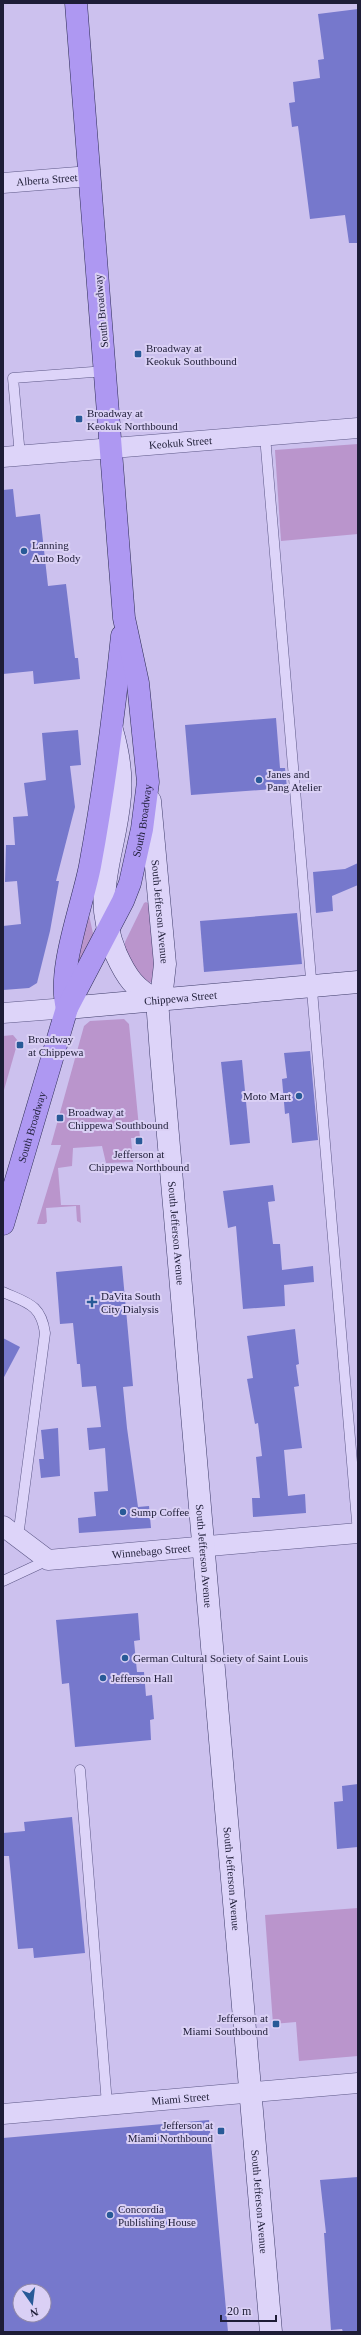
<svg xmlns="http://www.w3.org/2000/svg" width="361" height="2335" font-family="'Times New Roman',serif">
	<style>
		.green { fill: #ba95cc }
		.building { fill: #7678cc; fill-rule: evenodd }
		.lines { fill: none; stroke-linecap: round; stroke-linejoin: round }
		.service-casing { stroke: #5d5887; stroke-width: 11 }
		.minor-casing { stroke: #5d5887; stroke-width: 21 }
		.secondary-casing { stroke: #3e3c69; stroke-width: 23 }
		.primary-casing { stroke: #2e2d55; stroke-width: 23 }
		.service { stroke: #ddd4f9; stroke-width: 10 }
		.minor { stroke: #ddd4f9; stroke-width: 20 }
		.secondary { stroke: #ddd4f9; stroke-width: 22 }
		.primary { stroke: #ae98f2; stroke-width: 22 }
		.poi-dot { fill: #285a97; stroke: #dad0f5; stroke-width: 1.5 }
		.labels { text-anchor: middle; stroke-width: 4; stroke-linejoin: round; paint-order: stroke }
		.street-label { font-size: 11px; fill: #1e1d37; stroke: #dad0f5 }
		.poi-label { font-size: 11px; fill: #1e1d37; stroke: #dad0f5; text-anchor: start }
	</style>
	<rect width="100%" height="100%" fill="#ccc1ee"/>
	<g class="green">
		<polygon points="358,444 358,534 281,541 275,450"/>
		<path d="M146,902L149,904L156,978C154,983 146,984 141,981L125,949V942L144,903Z"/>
		<polygon points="89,915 94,938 69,978"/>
		<polygon points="124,1019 129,1024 140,1138 131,1138 133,1162 106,1163 102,1146 73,1148 72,1166 58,1168 61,1205 80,1205 81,1223 77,1221 76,1206 46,1208 47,1222 45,1224 37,1224 61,1145 51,1145 84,1026 90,1021"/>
		<polygon points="13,1035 18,1041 4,1090 3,1036"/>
		<polygon points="358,1908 358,2056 299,2061 296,2022 273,2024 265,1915"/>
	</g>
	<g class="building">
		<polygon points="358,9 358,243 349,243 345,215 310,219 298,126 292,127 289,103 295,102 293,82 320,78 318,60 324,59 318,14"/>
		<polygon points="13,489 16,517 40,514 48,586 66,584 75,658 78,658 80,679 34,684 33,671 3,674 3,490"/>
		<polygon points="276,718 280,768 285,768 287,788 191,795 185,725"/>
		<polygon points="78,730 81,765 70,766 75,807 56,881 59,881 50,931 37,983 29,988 3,990 3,926 21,924 17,881 5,882 6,845 15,845 13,817 28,816 24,783 46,780 42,733"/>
		<polygon points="358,863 358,885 332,896 333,911 316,913 313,872 345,869"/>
		<polygon points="297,913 302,964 204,972 200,921"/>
		<polygon points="310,1051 318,1140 292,1143 289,1113 285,1114 282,1079 287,1078 284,1053"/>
		<polygon points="242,1060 250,1143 230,1145 221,1062"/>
		<polygon points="273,1185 275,1201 268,1202 273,1244 280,1244 282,1270 313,1266 314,1282 284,1285 285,1306 243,1309 236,1226 228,1228 223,1191"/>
		<polygon points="122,1266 133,1386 123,1387 127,1428 138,1507 149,1506 151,1528 79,1533 78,1518 96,1516 94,1492 108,1491 105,1448 89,1450 87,1428 101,1427 96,1386 82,1387 80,1364 77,1364 73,1323 60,1324 56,1272"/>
		<polygon points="295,1329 299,1364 296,1365 299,1386 294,1387 302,1448 284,1450 288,1496 305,1494 306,1513 253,1517 252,1498 260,1498 256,1457 262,1456 258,1423 255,1424 247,1379 253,1378 247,1336"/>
		<polygon points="3,1338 20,1347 3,1379"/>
		<polygon points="58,1428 60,1476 41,1478 39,1459 44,1459 41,1430"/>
		<polygon points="138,1613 140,1640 134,1641 137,1672 144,1672 146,1696 152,1695 154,1719 150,1720 151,1740 75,1747 69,1683 62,1684 56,1620"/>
		<polygon points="358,1784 358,1847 337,1849 334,1802 343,1801 342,1786"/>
		<polygon points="72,1817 85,1953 34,1958 33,1948 18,1949 9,1856 3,1856 3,1833 25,1831 24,1822"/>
		<path d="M209,2120L228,2332H3V2138ZM20,2291H44V2315H20Z"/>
		<polygon points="358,2177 358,2332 343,2332 342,2329 331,2330 324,2233 326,2233 320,2180"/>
	</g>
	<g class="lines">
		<defs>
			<g id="service">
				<polyline points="265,436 358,1533"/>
				<polyline points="20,456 13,378 106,371"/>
				<path d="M3,1292C27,1303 41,1304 45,1333L18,1537"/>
				<polyline points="3,1581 48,1560"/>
				<polyline points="80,1770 107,2104"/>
			</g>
			<g id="minor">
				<path id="s1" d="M3,183L90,176"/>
				<path id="s2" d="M3,457L358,428"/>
				<polyline points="3,1013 67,1008"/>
				<path id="s3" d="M3,1526L48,1560L358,1533"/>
				<path id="s4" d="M3,2114L358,2083"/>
			</g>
			<g id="secondary">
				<path d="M112,730C118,751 122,773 120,796C115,858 90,890 116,954C126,976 135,990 157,1000"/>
				<path id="s5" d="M150,801L165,964L162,990L157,1000L161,1054L271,2332"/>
				<path id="s6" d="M67,1008L358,982"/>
			</g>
			<g id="primary">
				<path d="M67,1008C57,970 82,907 90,866C104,790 114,713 122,636"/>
				<path id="s7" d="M3,1224L67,1008L123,901L130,883L142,829L148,782L138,683L124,618L76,3"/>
			</g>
		</defs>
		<use href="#service" class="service-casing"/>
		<use href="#minor" class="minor-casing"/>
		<use href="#secondary" class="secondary-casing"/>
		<use href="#primary" class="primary-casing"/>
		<use href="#service" class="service"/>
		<use href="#minor" class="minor"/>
		<use href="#secondary" class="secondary"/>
		<use href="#primary" class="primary"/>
	</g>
	<g class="poi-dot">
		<rect x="134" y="350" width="8" height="8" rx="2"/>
		<rect x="75" y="415" width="8" height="8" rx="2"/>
		<circle cx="24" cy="551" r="4"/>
		<circle cx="259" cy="780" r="4"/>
		<rect x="16" y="1041" width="8" height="8" rx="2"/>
		<circle cx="299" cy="1096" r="4"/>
		<rect x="56" y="1114" width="8" height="8" rx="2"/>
		<rect x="135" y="1137" width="8" height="8" rx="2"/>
		<path d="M90 1296h4v4h4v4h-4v4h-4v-4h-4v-4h4z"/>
		<circle cx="123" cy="1512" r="4"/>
		<circle cx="125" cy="1658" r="4"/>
		<circle cx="103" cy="1678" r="4"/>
		<rect x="272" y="2020" width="8" height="8" rx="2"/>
		<rect x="217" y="2127" width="8" height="8" rx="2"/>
		<circle cx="110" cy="2215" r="4"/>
	</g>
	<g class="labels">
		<g class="street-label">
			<text dy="4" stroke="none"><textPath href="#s1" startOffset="44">Alberta Street</textPath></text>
			<text transform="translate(101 311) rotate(-95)" y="4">South Broadway</text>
			<text dy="4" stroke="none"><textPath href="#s2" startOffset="178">Keokuk Street</textPath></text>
			<text dy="4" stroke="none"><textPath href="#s7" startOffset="429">South Broadway</textPath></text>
			<text dy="4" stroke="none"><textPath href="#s5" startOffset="111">South Jefferson Avenue</textPath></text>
			<text dy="4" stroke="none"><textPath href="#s6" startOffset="114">Chippewa Street</textPath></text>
			<text dy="4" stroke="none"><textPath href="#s7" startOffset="101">South Broadway</textPath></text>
			<text dy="4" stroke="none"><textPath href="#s5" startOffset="435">South Jefferson Avenue</textPath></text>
			<text dy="4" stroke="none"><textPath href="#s3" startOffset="160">Winnebago Street</textPath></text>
			<text dy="4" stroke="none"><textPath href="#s5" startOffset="759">South Jefferson Avenue</textPath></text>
			<text dy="4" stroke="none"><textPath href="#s5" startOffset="1083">South Jefferson Avenue</textPath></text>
			<text dy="4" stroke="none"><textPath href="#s4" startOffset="178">Miami Street</textPath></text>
			<text dy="4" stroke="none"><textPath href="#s5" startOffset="1407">South Jefferson Avenue</textPath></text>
		</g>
		<g class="poi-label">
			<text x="146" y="352">Broadway at<tspan x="146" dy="13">Keokuk Southbound</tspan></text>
			<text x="87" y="417">Broadway at<tspan x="87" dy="13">Keokuk Northbound</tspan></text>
			<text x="32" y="549">Lanning<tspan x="32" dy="13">Auto Body</tspan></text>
			<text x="267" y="778">Janes and<tspan x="267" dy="13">Pang Atelier</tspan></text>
			<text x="28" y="1043">Broadway<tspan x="28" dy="13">at Chippewa</tspan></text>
			<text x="291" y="1100" text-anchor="end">Moto Mart</text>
			<text x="68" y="1116">Broadway at<tspan x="68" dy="13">Chippewa Southbound</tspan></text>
			<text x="139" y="1158" text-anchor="middle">Jefferson at<tspan x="139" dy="13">Chippewa Northbound</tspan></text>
			<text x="101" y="1300">DaVita South<tspan x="101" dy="13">City Dialysis</tspan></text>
			<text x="131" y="1516">Sump Coffee</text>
			<text x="133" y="1662">German Cultural Society of Saint Louis</text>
			<text x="111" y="1682">Jefferson Hall</text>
			<text x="268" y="2022" text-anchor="end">Jefferson at<tspan x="268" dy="13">Miami Southbound</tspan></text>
			<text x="213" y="2129" text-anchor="end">Jefferson at<tspan x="213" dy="13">Miami Northbound</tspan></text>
			<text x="118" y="2213">Concordia<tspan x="118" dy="13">Publishing House</tspan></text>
		</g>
	</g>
	<rect width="361" height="2335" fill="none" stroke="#1e1d37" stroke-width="8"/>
	<g transform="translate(32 2303) rotate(166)"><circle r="19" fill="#dad0f5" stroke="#8f88a9"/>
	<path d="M0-3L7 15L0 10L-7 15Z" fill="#285a97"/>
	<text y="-6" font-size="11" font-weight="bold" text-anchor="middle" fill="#1e1d37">N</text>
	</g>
	<path d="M221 2315v6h55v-6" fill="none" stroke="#1e1d37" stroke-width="2"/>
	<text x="227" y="2315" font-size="12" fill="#1e1d37" stroke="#dad0f5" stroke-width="3" paint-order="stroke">20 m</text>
</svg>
